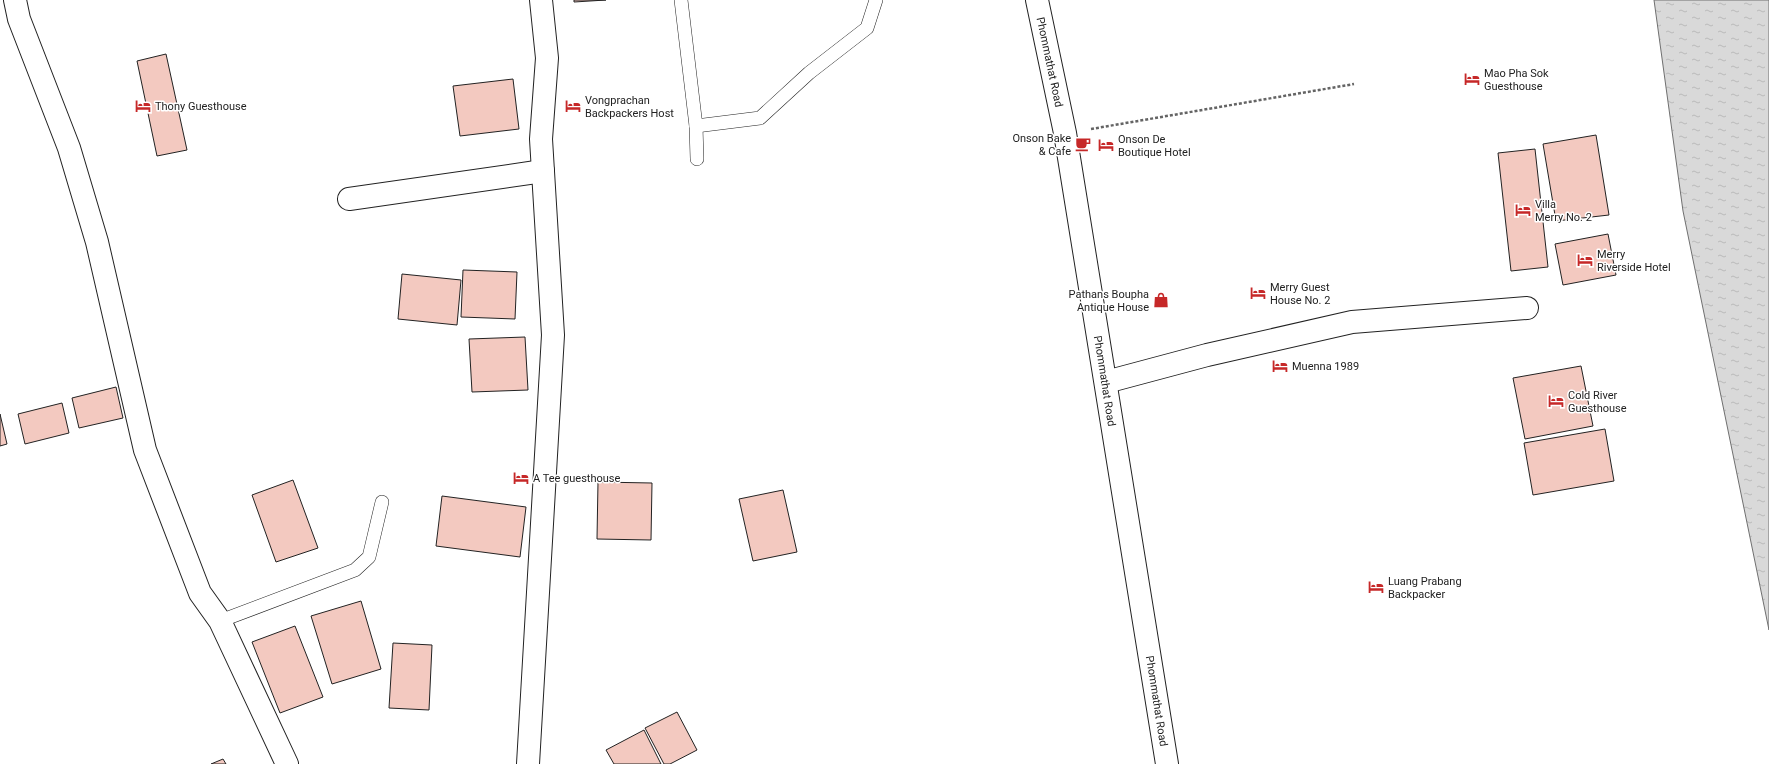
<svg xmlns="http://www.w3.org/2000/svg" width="1769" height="764" font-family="Roboto,sans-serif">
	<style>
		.water { fill: url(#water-ripples); stroke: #6f6f6f }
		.building { fill: #f3c9c0; stroke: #222 }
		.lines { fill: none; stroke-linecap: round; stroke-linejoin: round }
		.service-casing { stroke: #222; stroke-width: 14 }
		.minor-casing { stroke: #222; stroke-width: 24 }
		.tertiary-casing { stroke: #222; stroke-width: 24 }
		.path { stroke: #646464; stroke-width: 2.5; stroke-dasharray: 3 2; stroke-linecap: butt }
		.service { stroke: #fff; stroke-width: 13 }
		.minor { stroke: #fff; stroke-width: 22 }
		.tertiary { stroke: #fff; stroke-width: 22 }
		.labels { text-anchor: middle; stroke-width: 3; stroke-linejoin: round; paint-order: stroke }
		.street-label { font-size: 11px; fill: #222; stroke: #fff }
		.poi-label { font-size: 11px; fill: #222; stroke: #fff; text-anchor: start }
	</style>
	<defs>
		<pattern id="water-ripples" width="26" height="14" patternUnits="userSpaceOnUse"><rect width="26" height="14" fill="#d9d9d9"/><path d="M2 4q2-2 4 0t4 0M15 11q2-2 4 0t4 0" fill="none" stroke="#bababa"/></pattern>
	</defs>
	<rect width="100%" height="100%" fill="#fff"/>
	<polygon class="water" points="1654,0 1769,0 1769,630 1683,211"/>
	<g class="building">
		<polygon points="574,0 606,0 574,2"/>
		<polygon points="166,54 187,150 157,156 137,61"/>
		<polygon points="513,79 519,129 460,136 453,86"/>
		<polygon points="1596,135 1609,215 1556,221 1543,144"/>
		<polygon points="1535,149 1548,267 1511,271 1498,153"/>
		<polygon points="1608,234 1616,275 1563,285 1555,244"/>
		<polygon points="463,270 517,272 515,319 461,317"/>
		<polygon points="402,274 461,280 457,325 398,319"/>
		<polygon points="525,337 528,390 472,392 469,339"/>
		<polygon points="1581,366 1593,426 1525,439 1513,378"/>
		<polygon points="116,387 123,418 79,428 72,398"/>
		<polygon points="62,403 69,433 25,444 18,414"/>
		<polygon points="0,414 7,444 0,446"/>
		<polygon points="1605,429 1614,481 1533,495 1524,443"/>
		<polygon points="293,480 318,548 276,562 252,495"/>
		<polygon points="598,482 652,483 651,540 597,539"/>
		<polygon points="783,490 797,552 753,561 739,499"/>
		<polygon points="442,496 526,507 520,557 436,546"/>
		<polygon points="361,601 381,669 332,684 311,616"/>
		<polygon points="295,626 323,697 280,713 252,642"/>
		<polygon points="393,643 432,645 429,710 389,708"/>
		<polygon points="677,712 697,750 670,764 664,764 645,728"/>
		<polygon points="644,730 661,764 614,764 606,750"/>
		<polygon points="223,759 226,764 211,764"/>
	</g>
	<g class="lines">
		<defs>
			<g id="service">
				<polyline points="681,0 696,126 697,159"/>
				<polyline points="696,126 760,118 809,73 867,28 876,0"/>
				<polyline points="220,621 355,570 369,557 382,502"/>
			</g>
			<g id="minor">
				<polyline points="15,0 19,19 69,148 97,242 145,450 200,593 220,621 287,764"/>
				<polyline points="349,199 543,171"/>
				<polyline points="1106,382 1207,355 1352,322 1527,308"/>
				<polyline points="528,764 553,335 541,139 547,58 541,0"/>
			</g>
			<polyline id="tertiary" points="1037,0 1065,133 1167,764"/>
		</defs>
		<use href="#service" class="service-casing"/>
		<use href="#minor" class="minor-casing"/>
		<use href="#tertiary" class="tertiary-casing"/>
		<polyline class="path" points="1091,129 1354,84"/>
		<use href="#service" class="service"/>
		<use href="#minor" class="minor"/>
		<use href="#tertiary" class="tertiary"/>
	</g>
	<defs>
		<symbol id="hotel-bare" viewBox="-9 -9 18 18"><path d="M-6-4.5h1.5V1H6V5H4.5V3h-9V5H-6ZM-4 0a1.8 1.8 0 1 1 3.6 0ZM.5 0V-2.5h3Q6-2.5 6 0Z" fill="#c62828" stroke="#fff" stroke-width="2.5" paint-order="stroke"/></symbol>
		<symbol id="cafe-bare" viewBox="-9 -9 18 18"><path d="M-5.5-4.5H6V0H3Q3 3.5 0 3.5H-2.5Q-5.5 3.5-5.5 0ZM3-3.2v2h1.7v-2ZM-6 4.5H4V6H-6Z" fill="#c62828" stroke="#fff" stroke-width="2.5" paint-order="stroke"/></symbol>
		<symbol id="shop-bare" viewBox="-9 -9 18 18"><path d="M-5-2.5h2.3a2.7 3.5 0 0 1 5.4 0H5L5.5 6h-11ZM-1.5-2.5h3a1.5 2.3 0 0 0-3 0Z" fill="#c62828" stroke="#fff" stroke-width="2.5" paint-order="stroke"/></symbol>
	</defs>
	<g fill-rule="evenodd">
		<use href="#hotel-bare" x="1461" y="68" width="22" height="22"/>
		<use href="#hotel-bare" x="132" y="95" width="22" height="22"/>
		<use href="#hotel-bare" x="562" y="95" width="22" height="22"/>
		<use href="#cafe-bare" x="1072" y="133" width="22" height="22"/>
		<use href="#hotel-bare" x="1095" y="134" width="22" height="22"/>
		<use href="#hotel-bare" x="1512" y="199" width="22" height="22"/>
		<use href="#hotel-bare" x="1574" y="249" width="22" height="22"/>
		<use href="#hotel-bare" x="1247" y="282" width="22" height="22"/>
		<use href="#shop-bare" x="1150" y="289" width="22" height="22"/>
		<use href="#hotel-bare" x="1269" y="355" width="22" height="22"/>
		<use href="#hotel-bare" x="1545" y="390" width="22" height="22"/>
		<use href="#hotel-bare" x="510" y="467" width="22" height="22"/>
		<use href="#hotel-bare" x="1365" y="576" width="22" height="22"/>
	</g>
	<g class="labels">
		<g class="street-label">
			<text transform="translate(1050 62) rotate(78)" y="4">Phommathat Road</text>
			<text transform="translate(1105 381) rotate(81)" y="4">Phommathat Road</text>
			<text transform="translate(1157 701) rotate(81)" y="4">Phommathat Road</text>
		</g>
		<g class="poi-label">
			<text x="1484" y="77">Mao Pha Sok<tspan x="1484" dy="13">Guesthouse</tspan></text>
			<text x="585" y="104">Vongprachan<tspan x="585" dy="13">Backpackers Host</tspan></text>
			<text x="155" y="110">Thony Guesthouse</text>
			<text x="1071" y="142" text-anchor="end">Onson Bake<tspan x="1071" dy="13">&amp; Cafe</tspan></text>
			<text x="1118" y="143">Onson De<tspan x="1118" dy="13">Boutique Hotel</tspan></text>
			<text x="1535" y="208">Villa<tspan x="1535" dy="13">Merry No. 2</tspan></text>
			<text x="1597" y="258">Merry<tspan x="1597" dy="13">Riverside Hotel</tspan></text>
			<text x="1270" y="291">Merry Guest<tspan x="1270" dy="13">House No. 2</tspan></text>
			<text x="1149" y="298" text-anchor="end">Pathans Boupha<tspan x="1149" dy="13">Antique House</tspan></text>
			<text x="1292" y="370">Muenna 1989</text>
			<text x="1568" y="399">Cold River<tspan x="1568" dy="13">Guesthouse</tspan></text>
			<text x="533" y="482">A Tee guesthouse</text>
			<text x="1388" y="585">Luang Prabang<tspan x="1388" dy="13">Backpacker</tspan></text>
		</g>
	</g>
</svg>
